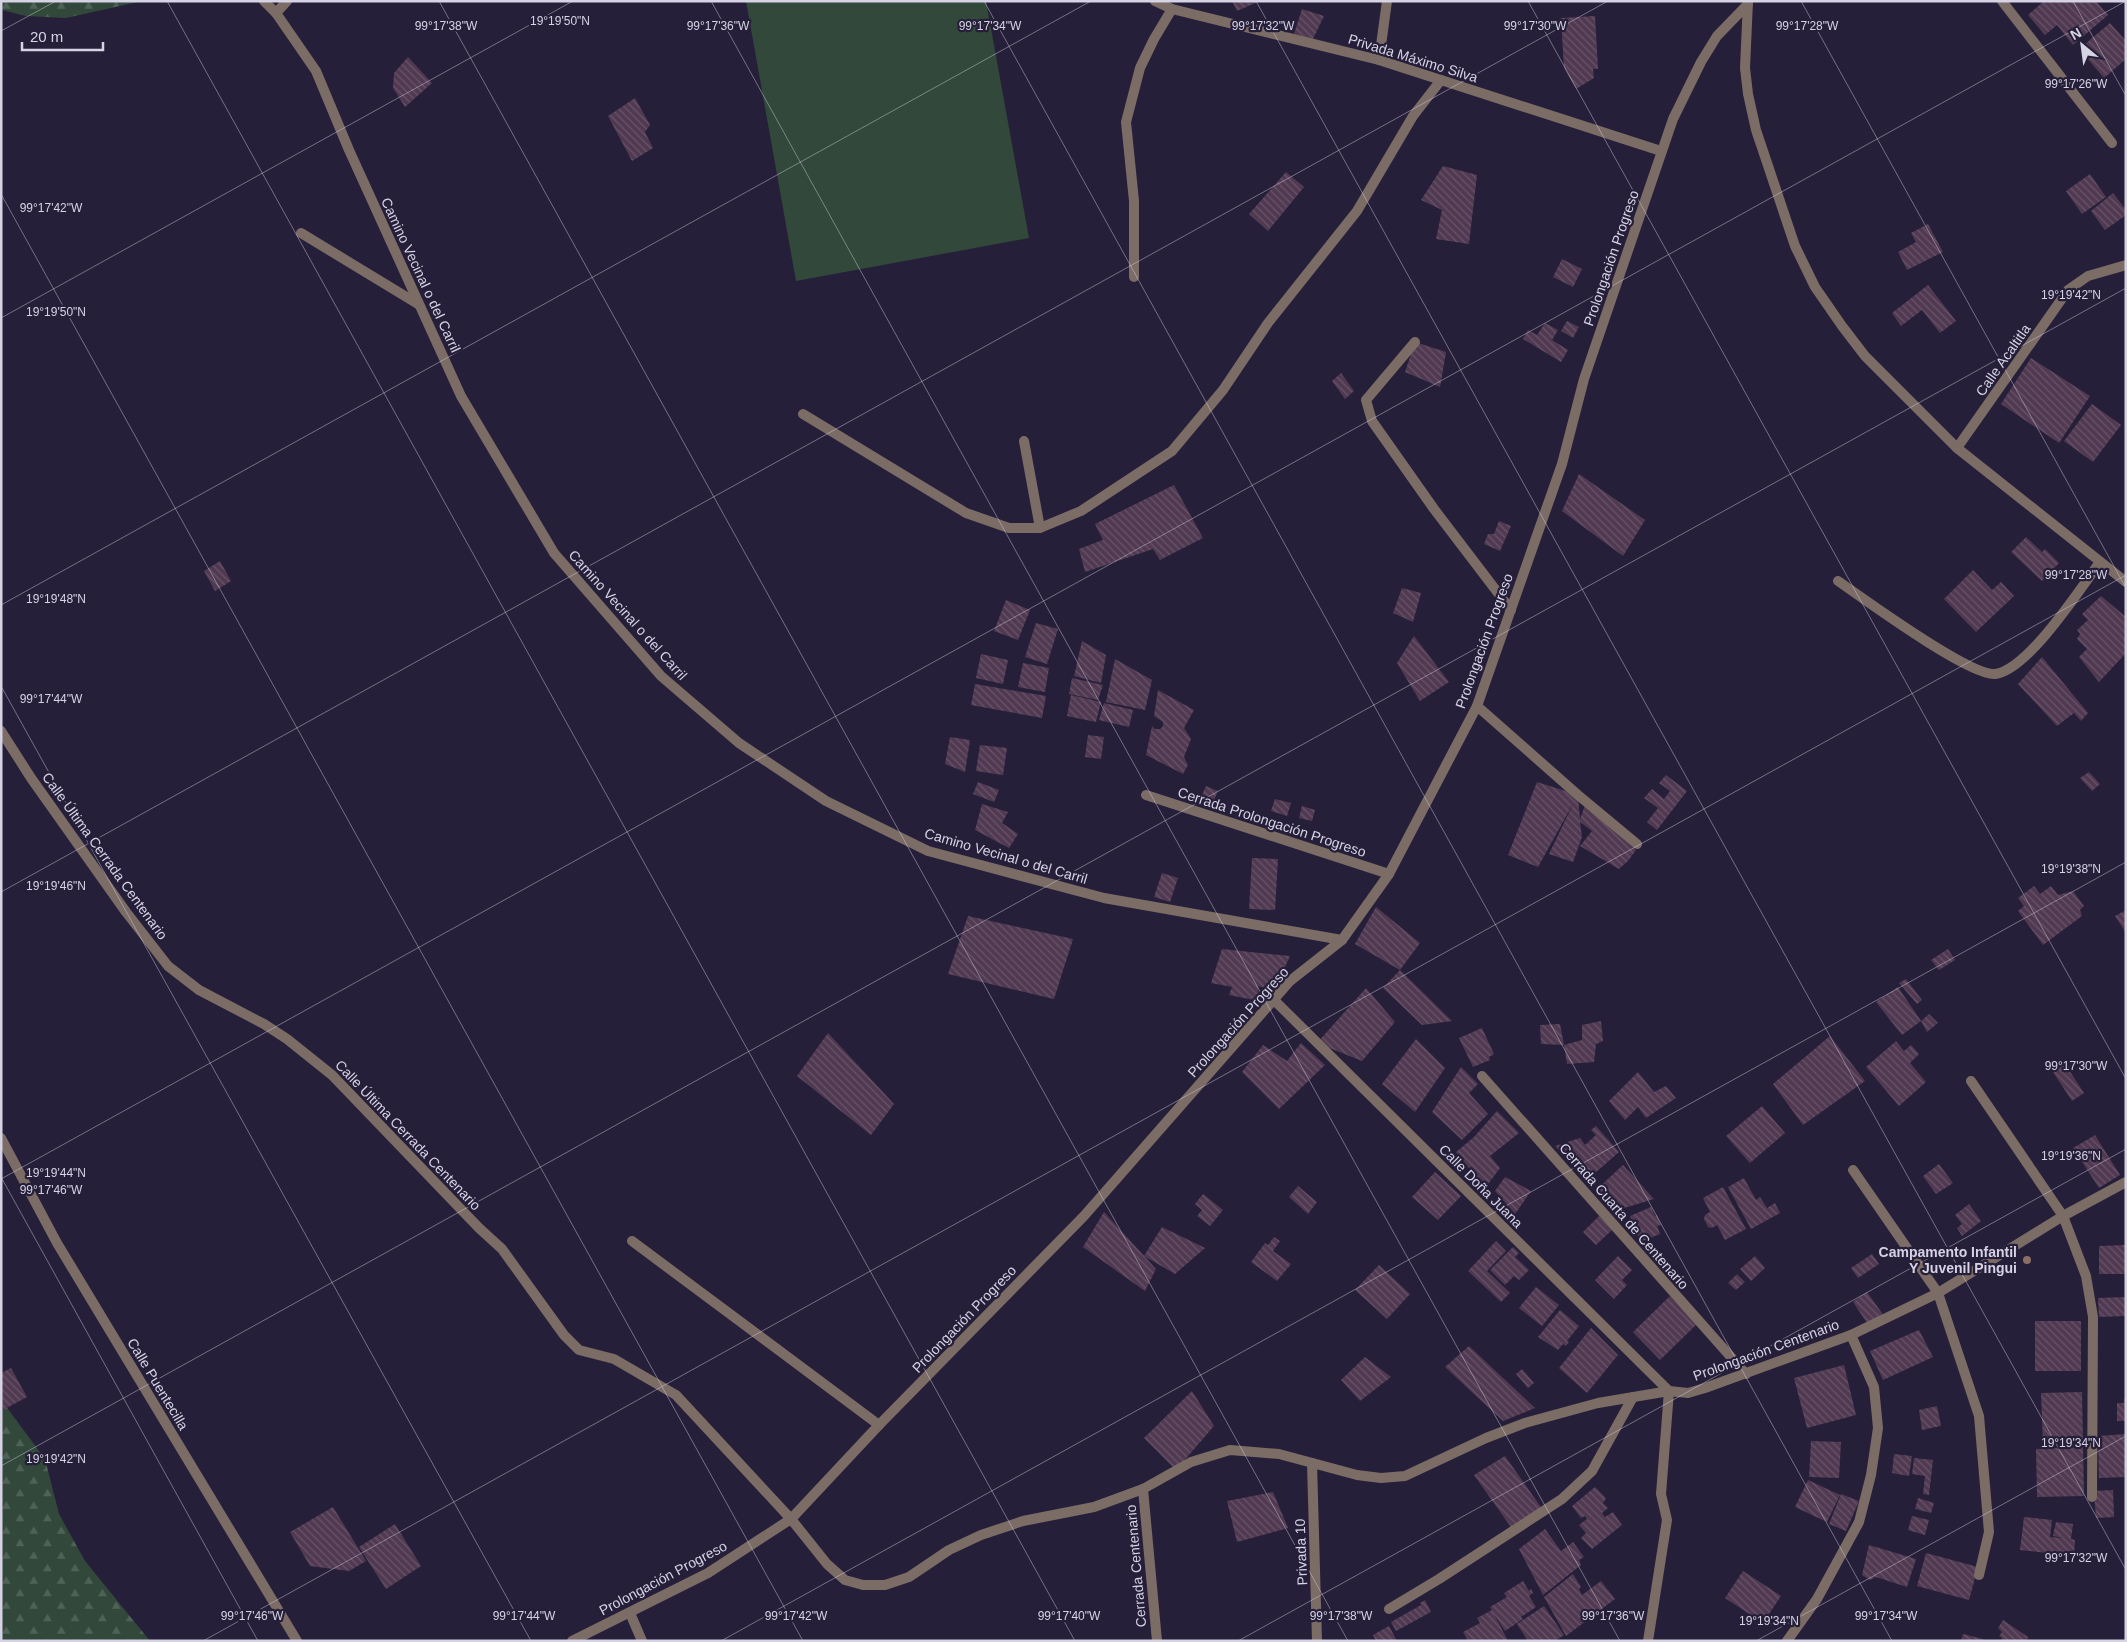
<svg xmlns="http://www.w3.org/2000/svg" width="2127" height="1642" font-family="Helvetica,sans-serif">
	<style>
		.green { fill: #32483b }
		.forest { fill: url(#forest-firs) }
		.building { fill: url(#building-back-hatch) }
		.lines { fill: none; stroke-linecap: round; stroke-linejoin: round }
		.minor { stroke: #7c6c66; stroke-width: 10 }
		.tertiary { stroke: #7c6c66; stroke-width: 10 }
		.ticks { fill: none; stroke: #d6d3e5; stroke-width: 1; stroke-opacity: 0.45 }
		.education-dot { fill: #8d6e63; stroke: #261f39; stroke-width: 2 }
		.labels { text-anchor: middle; stroke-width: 4.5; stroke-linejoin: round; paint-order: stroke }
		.street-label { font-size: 14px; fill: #d6d3e5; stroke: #261f39 }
		.poi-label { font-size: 14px; font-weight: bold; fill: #d6d3e5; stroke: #261f39; text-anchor: end }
		.ticks-label { font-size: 12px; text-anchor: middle; fill: #d6d3e5; stroke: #261f39; stroke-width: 4.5; stroke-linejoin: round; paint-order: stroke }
	</style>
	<defs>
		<pattern id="forest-firs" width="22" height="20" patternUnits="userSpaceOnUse" patternTransform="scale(1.25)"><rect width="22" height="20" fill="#32483b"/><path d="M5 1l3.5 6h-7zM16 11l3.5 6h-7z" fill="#4f6257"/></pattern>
		<pattern id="building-back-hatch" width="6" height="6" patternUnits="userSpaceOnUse" patternTransform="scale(1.25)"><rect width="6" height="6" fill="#503951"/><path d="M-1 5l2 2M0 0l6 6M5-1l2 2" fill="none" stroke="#68556a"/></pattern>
	</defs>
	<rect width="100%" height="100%" fill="#261f39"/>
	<polygon class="green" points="746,1 986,1 1029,238 796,281"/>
	<g class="forest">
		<polygon points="1,1 142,1 66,18 26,16 2,10"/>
		<polygon points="1,1403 5,1405 45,1459 59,1514 85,1561 150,1641 1,1641"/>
	</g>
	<g class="building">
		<polygon points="1232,1 1260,1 1237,11"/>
		<polygon points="2044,1 2096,1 2108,15 2073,45 2057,25 2045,35 2028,15"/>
		<polygon points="1302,9 1324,16 1313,39 1294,34"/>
		<polygon points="1595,16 1598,69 1593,69 1594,78 1576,89 1564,68 1561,18"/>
		<polygon points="2110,23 2126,41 2126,59 2104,78 2079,49"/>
		<polygon points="408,57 432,83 405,107 393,88 394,73"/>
		<polygon points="635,98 650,125 645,132 653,148 632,161 608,116"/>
		<polygon points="1443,166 1477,175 1469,244 1436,239 1442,210 1421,200"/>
		<polygon points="1286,172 1304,187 1268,231 1249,214"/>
		<polygon points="2090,174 2106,197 2082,214 2066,191"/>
		<polygon points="2113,193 2126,210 2126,215 2105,230 2091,211"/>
		<polygon points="1928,224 1943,252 1907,270 1898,252 1916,242 1911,233"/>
		<polygon points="1562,259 1582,269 1573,287 1553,277"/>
		<polygon points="1928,285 1956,321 1940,333 1922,310 1901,326 1892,313"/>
		<polygon points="1567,321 1579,327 1573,338 1561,331"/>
		<polygon points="1545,323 1558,330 1552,340 1568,350 1561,362 1523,339 1528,330 1537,335"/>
		<polygon points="1415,342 1446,352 1440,387 1405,372"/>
		<polygon points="2031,358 2090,396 2059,443 2001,404"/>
		<polygon points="1341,373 1354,391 1345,399 1332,381"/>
		<polygon points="2092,404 2121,425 2093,462 2064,441"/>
		<polygon points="1579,474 1645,520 1623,556 1562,511"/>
		<polygon points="1174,485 1203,538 1160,560 1153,549 1085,572 1079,549 1103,540 1095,524"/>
		<polygon points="1499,521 1511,526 1500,551 1484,544 1488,534 1494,534"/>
		<polygon points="2026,537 2042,552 2045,549 2059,563 2042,581 2011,552"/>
		<polygon points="220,561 231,581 215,591 204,571"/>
		<polygon points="1973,570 1992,590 2001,582 2014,596 1976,632 1944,599"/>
		<polygon points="1402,588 1421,593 1413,622 1393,613"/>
		<polygon points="2101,596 2126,617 2126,653 2099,682 2079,657 2087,649 2077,639 2080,634 2077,630 2088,620 2082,614"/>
		<polygon points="1006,600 1030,610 1018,640 994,631"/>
		<polygon points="1036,623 1058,629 1047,664 1025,657"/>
		<polygon points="1414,636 1449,682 1420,701 1397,663"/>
		<polygon points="1082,641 1106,655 1101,683 1074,676"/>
		<polygon points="981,654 1008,660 1003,684 976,678"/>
		<polygon points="2042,657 2088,713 2081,721 2074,713 2057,726 2018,684"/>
		<polygon points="1115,659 1152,680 1145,710 1106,702"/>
		<polygon points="1023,663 1049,668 1045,692 1018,687"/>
		<polygon points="1072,678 1103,685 1098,700 1069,694"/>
		<polygon points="975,684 1046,696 1042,718 971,705"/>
		<polygon points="1158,690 1194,710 1184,728 1191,739 1184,757 1188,765 1183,774 1146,755 1152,726 1155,729 1160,729 1163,726 1163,722 1154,716"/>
		<polygon points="1071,695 1101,702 1096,722 1067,716"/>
		<polygon points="1104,703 1133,710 1129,727 1099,720"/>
		<polygon points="1088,735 1104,737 1101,759 1085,757"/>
		<polygon points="950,737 970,740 965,772 945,764"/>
		<polygon points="980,745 1007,748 1003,775 976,771"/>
		<polygon points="2089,772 2100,784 2092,791 2080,778"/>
		<polygon points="1666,775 1687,791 1657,830 1647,822 1658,808 1644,798 1652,789 1664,799 1670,791 1659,783"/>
		<polygon points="978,782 999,790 994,802 973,794"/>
		<polygon points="1537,782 1578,795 1580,819 1585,805 1636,850 1628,861 1619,869 1580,846 1592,831 1580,822 1582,837 1573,862 1549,854 1574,802 1538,867 1508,855"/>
		<polygon points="1206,786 1218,791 1214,800 1202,795"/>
		<polygon points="1275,799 1291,803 1287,816 1271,811"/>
		<polygon points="982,804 1008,812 1002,823 1018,834 1009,848 975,830"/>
		<polygon points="1302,806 1315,810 1312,821 1299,818"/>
		<polygon points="1252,858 1278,859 1275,910 1249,909"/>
		<polygon points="1162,873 1178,878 1170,902 1154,897"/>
		<polygon points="2034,886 2040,894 2051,886 2058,895 2073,891 2084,906 2080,910 2082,916 2043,945 2018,911 2024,906 2018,898"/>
		<polygon points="1376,907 1420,943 1400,970 1355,944"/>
		<polygon points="2126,910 2126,933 2115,916"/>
		<polygon points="968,916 1073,939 1054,999 948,974"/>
		<polygon points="1222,949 1290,956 1274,991 1258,986 1259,1001 1229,995 1232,987 1211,983"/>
		<polygon points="1948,949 1955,960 1939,970 1931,960"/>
		<polygon points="1400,970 1452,1021 1422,1025 1383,988"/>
		<polygon points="1906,979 1922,1000 1917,1004 1899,983"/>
		<polygon points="1898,987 1921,1021 1902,1035 1876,1002"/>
		<polygon points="1366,988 1395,1022 1362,1061 1317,1043"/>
		<polygon points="1929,1014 1938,1023 1927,1032 1921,1021"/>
		<polygon points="1601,1021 1603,1041 1596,1044 1594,1062 1567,1064 1564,1045 1582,1040 1582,1025"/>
		<polygon points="1560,1024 1564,1045 1541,1044 1540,1025"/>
		<polygon points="1482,1028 1494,1054 1489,1057 1490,1060 1473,1067 1459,1038"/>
		<polygon points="828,1033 894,1104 871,1135 797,1076"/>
		<polygon points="1830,1036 1865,1081 1803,1125 1773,1084"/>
		<polygon points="1416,1039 1445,1068 1415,1112 1382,1084"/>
		<polygon points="1896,1041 1904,1051 1911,1045 1919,1054 1910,1063 1926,1082 1899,1106 1866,1067"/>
		<polygon points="1301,1043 1325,1065 1279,1109 1242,1072 1263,1045 1287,1061"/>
		<polygon points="2065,1064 2084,1093 2072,1101 2053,1072"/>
		<polygon points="1461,1067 1478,1084 1469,1093 1488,1114 1462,1140 1432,1112"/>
		<polygon points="1638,1072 1654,1092 1666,1086 1676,1098 1646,1118 1638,1107 1625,1120 1609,1101"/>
		<polygon points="1762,1106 1785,1133 1750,1163 1726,1136"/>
		<polygon points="1497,1111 1519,1133 1490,1156 1500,1168 1485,1188 1456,1152 1474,1137"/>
		<polygon points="1596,1126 1619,1152 1586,1181 1555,1146 1580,1138 1585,1145 1596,1135 1591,1130"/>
		<polygon points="2095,1135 2120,1175 2099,1188 2073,1148"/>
		<polygon points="1939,1164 1953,1183 1936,1194 1923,1176"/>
		<polygon points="1623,1165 1654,1199 1614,1211 1595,1191"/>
		<polygon points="1435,1172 1461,1196 1438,1220 1412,1197"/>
		<polygon points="1505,1177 1531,1191 1515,1214 1495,1191"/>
		<polygon points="1744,1178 1756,1200 1760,1197 1767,1208 1775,1203 1780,1213 1751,1229 1728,1187"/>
		<polygon points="1298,1186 1317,1202 1308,1214 1289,1197"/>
		<polygon points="1723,1187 1746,1229 1725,1240 1717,1225 1712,1228 1708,1227 1704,1219 1705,1215 1710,1212 1703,1198"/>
		<polygon points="1203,1194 1223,1210 1210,1226 1197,1216 1202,1210 1195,1204"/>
		<polygon points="1969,1204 1981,1221 1962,1236 1957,1228 1962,1224 1955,1215"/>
		<polygon points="1651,1207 1655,1216 1657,1215 1661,1225 1657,1226 1660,1234 1640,1242 1630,1216"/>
		<polygon points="1104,1212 1156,1269 1145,1291 1083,1247"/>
		<polygon points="1599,1216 1612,1230 1596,1245 1583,1232"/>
		<polygon points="1162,1227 1205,1248 1175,1274 1144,1256"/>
		<polygon points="1274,1237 1280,1241 1273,1251 1291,1264 1277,1281 1251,1262 1265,1243 1268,1245"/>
		<polygon points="1496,1241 1506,1251 1487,1271 1510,1293 1501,1302 1468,1271"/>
		<polygon points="2126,1245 2126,1274 2099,1274 2099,1246"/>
		<polygon points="1513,1247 1519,1253 1515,1257 1529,1270 1519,1280 1514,1276 1505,1285 1490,1270"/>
		<polygon points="1872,1254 1879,1264 1858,1278 1851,1268"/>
		<polygon points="1618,1256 1632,1270 1622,1280 1627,1285 1614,1299 1595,1280"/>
		<polygon points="1755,1256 1765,1268 1751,1281 1740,1269"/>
		<polygon points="1379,1265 1410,1294 1387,1319 1355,1290"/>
		<polygon points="1737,1274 1745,1282 1736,1290 1728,1283"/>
		<polygon points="1536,1287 1559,1305 1542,1326 1519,1308"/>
		<polygon points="1867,1292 1884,1316 1869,1326 1853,1302"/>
		<polygon points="1670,1296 1697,1324 1660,1360 1633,1332"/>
		<polygon points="2126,1297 2126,1316 2099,1317 2098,1298"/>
		<polygon points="1560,1310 1579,1326 1567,1341 1569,1342 1566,1346 1563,1344 1558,1350 1538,1337"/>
		<rect x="2035" y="1321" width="46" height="50"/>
		<polygon points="1591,1328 1618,1355 1587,1393 1559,1368"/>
		<polygon points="1919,1330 1933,1357 1883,1380 1870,1351"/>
		<polygon points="1469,1346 1535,1408 1503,1421 1445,1367"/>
		<polygon points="1365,1357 1391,1377 1360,1401 1341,1380"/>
		<polygon points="1844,1365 1856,1415 1807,1428 1794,1378"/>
		<polygon points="11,1368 27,1397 1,1411 1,1373"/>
		<polygon points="1522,1369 1534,1383 1528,1388 1516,1374"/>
		<polygon points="1192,1391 1214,1426 1176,1470 1144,1438"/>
		<polygon points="2082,1392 2083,1441 2043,1443 2041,1393"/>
		<polygon points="2124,1398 2126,1398 2126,1421 2117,1421 2117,1403 2124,1403"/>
		<polygon points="1937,1406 1941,1426 1922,1430 1919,1410"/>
		<polygon points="2126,1434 2126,1477 2099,1478 2098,1436"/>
		<polygon points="1811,1441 1841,1442 1839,1478 1809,1477"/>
		<polygon points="2083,1447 2084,1496 2037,1497 2036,1449"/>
		<polygon points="1894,1454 1912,1456 1909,1476 1892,1473"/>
		<polygon points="1505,1456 1543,1510 1513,1530 1474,1475"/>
		<polygon points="1914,1458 1933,1460 1929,1495 1923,1494 1925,1476 1912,1474"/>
		<polygon points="1808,1480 1840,1495 1827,1522 1795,1507"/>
		<polygon points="1595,1487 1606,1498 1603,1503 1608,1508 1602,1513 1605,1517 1613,1512 1622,1525 1592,1549 1581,1538 1586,1533 1579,1525 1587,1519 1585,1516 1581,1518 1572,1506"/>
		<polygon points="2113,1490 2114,1517 2096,1518 2094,1491"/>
		<polygon points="1273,1492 1288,1528 1237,1542 1227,1501"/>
		<polygon points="1841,1494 1859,1501 1846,1531 1829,1524"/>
		<polygon points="1918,1498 1934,1503 1931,1513 1915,1509"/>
		<polygon points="333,1507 366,1561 349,1571 310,1566 290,1532"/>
		<polygon points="1912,1516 1929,1520 1925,1535 1908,1530"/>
		<polygon points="2024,1517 2052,1520 2050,1537 2064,1538 2053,1536 2056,1522 2073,1524 2071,1539 2075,1540 2074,1556 2020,1550"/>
		<polygon points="395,1524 421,1566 386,1589 359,1547"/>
		<polygon points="1545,1529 1561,1551 1573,1542 1584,1557 1579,1560 1581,1565 1543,1595 1519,1549"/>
		<polygon points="1869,1545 1916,1559 1907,1587 1876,1577 1870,1580 1862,1575"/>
		<polygon points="1926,1553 1978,1567 1969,1600 1917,1586"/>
		<polygon points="1743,1571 1781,1596 1763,1623 1725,1598"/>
		<polygon points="1573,1574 1581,1587 1579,1589 1582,1595 1601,1581 1615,1599 1566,1636 1544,1597"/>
		<polygon points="1523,1581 1529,1591 1531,1589 1533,1593 1529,1596 1536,1607 1521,1617 1523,1619 1505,1631 1494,1614 1508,1641 1468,1641 1463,1632 1480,1623 1477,1618 1492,1610 1490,1607 1507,1597 1504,1593"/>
		<polygon points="1425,1600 1431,1612 1396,1631 1391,1622 1421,1605 1420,1603"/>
		<polygon points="1544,1606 1564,1635 1555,1641 1528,1641 1517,1624"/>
		<polygon points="2003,1620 2028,1637 2027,1641 2000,1641 2002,1638 1999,1636 2002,1632 1998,1628"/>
		<polygon points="1389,1626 1397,1641 1376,1641 1373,1635"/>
		<polygon points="1963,1634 1983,1639 1983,1641 1961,1641"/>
	</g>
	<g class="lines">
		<g class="minor">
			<polyline points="264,1 276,13 316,71 349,150 461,396 554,553 661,676 739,743 826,801 928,851 1104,898 1342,940"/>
			<polyline points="1155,1 1172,9 1379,60 1661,151"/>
			<polyline points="2002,1 2112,143"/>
			<polyline points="276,13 287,1"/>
			<polyline points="1379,60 1387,1"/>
			<polyline points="301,233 418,304"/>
			<polyline points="1134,277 1134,201 1126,122 1140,68 1154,39 1172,9"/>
			<polyline points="1415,342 1366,400 1372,421 1434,509 1511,610"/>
			<polyline points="803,414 966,513 1009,528 1040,528 1081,511 1172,451 1223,390 1268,323 1357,211 1413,116 1441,80"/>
			<polyline points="1024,441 1040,528"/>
			<polyline points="1957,448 2068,290 2088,276 2126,265"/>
			<path d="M1838,581C1864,599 1969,676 1995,674C2028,670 2080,589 2100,562"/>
			<polyline points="1477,706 1578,795 1637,844"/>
			<polyline points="1,731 31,778 126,912 168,966 199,990 264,1024 287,1039 332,1075 479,1228 502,1249 564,1335 579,1350 614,1359 676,1395 791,1519 827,1564 845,1580 863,1585 885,1585 909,1577 949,1550 981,1535 1023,1521 1094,1507 1143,1489 1191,1462 1230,1450 1279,1454 1357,1475 1381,1478 1405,1476 1486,1438 1525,1423 1598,1403 1669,1391 1688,1393 1705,1388 1851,1335 1938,1293 2063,1216 2126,1182"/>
			<polyline points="1146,795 1389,874"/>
			<polyline points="1275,1001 1669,1391 1661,1494 1667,1520 1648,1641"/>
			<polyline points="1482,1076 1746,1374"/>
			<polyline points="1971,1081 2063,1216 2086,1276 2093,1317 2092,1497"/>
			<polyline points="1,1138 57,1243 297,1641"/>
			<polyline points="1853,1170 1938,1293 1979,1416 1989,1532 1979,1575"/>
			<polyline points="632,1241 879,1425"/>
			<polyline points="1312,1463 1317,1641"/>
			<polyline points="1143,1489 1157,1641"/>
			<polyline points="1389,1609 1439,1579 1562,1499 1592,1471 1633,1397"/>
			<polyline points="630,1613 642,1641"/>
			<polyline points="572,1641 708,1573 791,1519 879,1425 1084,1216 1290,981 1342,940 1389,874 1477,706 1562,464 1584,379 1673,119 1701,62 1717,36 1748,4"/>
			<polyline points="1787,1641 1817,1599 1859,1522 1871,1475 1878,1428 1874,1387 1851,1335"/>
		</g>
		<polyline class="tertiary" points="1748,1 1745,68 1748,94 1756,130 1795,246 1815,287 1842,326 1865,356 1957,448 2126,582"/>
	</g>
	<path class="ticks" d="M167,1L1075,1641M439,1L1348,1641M711,1L1620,1641M984,1L1892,1641M1256,1L2126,1570M1528,1L2126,1079M1801,1L2126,588M2073,1L2126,96M1,31L56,1M1,194L803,1641M1,318L573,1M1,605L1091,1M1,686L531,1641M1,892L1608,1M1,1177L258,1641M1,1179L2126,1M1,1466L2126,288M203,1641L2126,575M721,1641L2126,862M1238,1641L2126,1149M1756,1641L2126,1436"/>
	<circle class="education-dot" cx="2027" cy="1260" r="5"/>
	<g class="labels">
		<g class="street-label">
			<text transform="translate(1413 58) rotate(17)" y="5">Privada Máximo Silva</text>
			<text transform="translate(1611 258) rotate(-71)" y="5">Prolongación Progreso</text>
			<text transform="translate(421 275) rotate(65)" y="5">Camino Vecinal o del Carril</text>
			<text transform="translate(2003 360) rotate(-55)" y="5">Calle Acaltitla</text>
			<text transform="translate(628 615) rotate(48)" y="5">Camino Vecinal o del Carril</text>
			<text transform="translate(1484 641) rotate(-70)" y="5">Prolongación Progreso</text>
			<text transform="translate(1272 822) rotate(18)" y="5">Cerrada Prolongación Progreso</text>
			<text transform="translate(105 856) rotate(54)" y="5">Calle Última Cerrada Centenario</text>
			<text transform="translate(1006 856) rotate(16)" y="5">Camino Vecinal o del Carril</text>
			<text transform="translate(1238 1022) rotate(-48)" y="5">Prolongación Progreso</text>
			<text transform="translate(408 1135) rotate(46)" y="5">Calle Última Cerrada Centenario</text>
			<text transform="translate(1481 1186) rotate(45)" y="5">Calle Doña Juana</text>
			<text transform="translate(1624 1216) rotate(49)" y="5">Cerrada Cuarta de Centenario</text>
			<text transform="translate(964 1319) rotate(-46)" y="5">Prolongación Progreso</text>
			<text transform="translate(1766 1350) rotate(-20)" y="5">Prolongación Centenario</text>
			<text transform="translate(158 1384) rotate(59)" y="5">Calle Puentecilla</text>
			<text transform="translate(1301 1552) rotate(-92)" y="5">Privada 10</text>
			<text transform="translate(1136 1566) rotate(-95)" y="5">Cerrada Centenario</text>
			<text transform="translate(663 1578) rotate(-28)" y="5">Prolongación Progreso</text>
		</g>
		<g class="poi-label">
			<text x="2017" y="1257">Campamento Infantil<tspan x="2017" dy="16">Y Juvenil Pingui</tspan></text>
		</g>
	</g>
	<g class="ticks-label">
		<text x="560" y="25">19°19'50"N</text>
		<text x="446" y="30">99°17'38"W</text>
		<text x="718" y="30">99°17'36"W</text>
		<text x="990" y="30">99°17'34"W</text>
		<text x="1263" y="30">99°17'32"W</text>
		<text x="1535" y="30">99°17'30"W</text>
		<text x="1807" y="30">99°17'28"W</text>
		<text x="2076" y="88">99°17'26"W</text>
		<text x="51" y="212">99°17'42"W</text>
		<text x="2071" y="299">19°19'42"N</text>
		<text x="56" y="316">19°19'50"N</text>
		<text x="2076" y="579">99°17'28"W</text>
		<text x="56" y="603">19°19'48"N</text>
		<text x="51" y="703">99°17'44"W</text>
		<text x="2071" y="873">19°19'38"N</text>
		<text x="56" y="890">19°19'46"N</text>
		<text x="2076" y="1070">99°17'30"W</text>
		<text x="2071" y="1160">19°19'36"N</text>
		<text x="56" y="1177">19°19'44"N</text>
		<text x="51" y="1194">99°17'46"W</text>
		<text x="2071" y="1447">19°19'34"N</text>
		<text x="56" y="1463">19°19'42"N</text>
		<text x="2076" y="1562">99°17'32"W</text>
		<text x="252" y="1620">99°17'46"W</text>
		<text x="524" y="1620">99°17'44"W</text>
		<text x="796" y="1620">99°17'42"W</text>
		<text x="1069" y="1620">99°17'40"W</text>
		<text x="1341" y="1620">99°17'38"W</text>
		<text x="1613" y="1620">99°17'36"W</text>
		<text x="1886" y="1620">99°17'34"W</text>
		<text x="1769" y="1625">19°19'34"N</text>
	</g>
	<rect width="2127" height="1642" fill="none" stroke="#d6d3e5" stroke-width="5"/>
	<g transform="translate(2082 45) rotate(331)" stroke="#261f39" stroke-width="4" paint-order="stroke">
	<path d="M0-4L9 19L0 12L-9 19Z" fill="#d6d3e5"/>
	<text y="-8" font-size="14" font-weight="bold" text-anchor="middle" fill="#d6d3e5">N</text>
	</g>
	<path d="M22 42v8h81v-8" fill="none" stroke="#d6d3e5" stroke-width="2.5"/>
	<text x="30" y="42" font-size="15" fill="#d6d3e5" stroke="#261f39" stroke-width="4" paint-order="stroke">20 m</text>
</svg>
